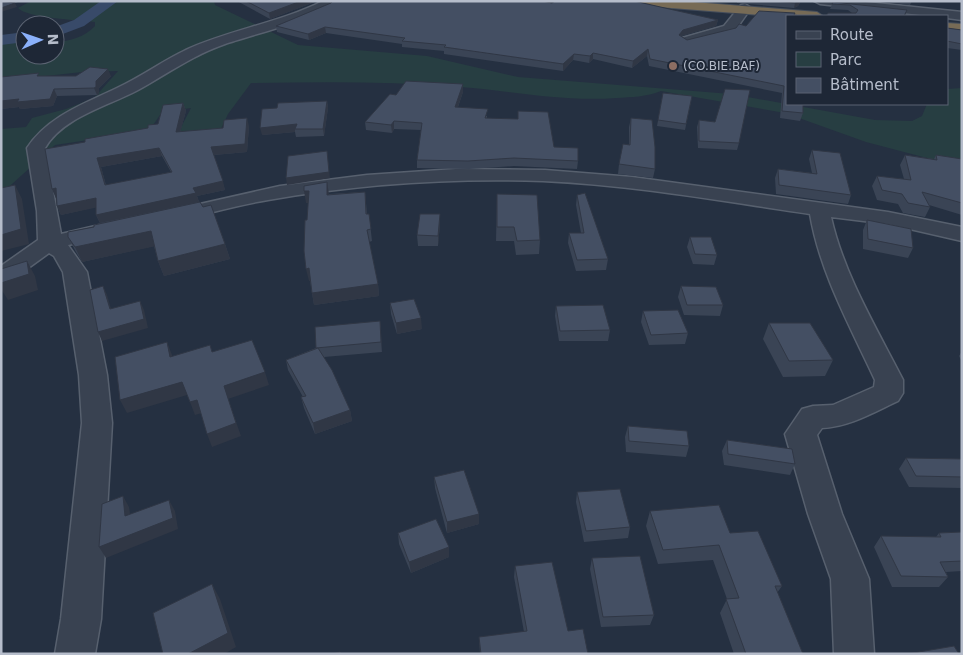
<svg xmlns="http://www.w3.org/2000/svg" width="963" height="655" font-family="'DejaVu Sans',sans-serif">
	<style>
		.green { fill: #273e42 }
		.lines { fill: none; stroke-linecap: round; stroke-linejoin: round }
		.river { fill: #384a69; fill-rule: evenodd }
		.minor-casing { stroke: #57606e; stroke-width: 3 }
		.highway-casing { stroke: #444d5b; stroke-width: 2 }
		.minor { fill: #394251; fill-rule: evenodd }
		.highway { fill: #776b56; fill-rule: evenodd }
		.wall { fill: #3a4455; fill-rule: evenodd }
		.shaded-wall { fill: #303745 }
		.building { fill: #444f63; stroke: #303745; fill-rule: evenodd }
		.education-dot { fill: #8d6e63; stroke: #1e2736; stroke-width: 2 }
		.labels { text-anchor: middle; stroke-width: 4; stroke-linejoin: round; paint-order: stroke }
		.far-poi-label { font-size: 12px; fill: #b6bdcb; stroke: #1e2736; text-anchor: start }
	</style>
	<rect width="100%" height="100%" fill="#253041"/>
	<path class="green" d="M31,1H214L215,5L298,45L427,56L518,77L731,94L875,120L912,121L922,116L927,104H947V89L962,88V169L946,163L866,142L785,113L661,91C646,97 632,97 616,98C563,102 513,91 460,87C390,81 321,82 251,83L228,114L220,131L177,135L191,108L162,112L149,131L55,145L1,194V129L26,127L32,118L66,109L94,98L118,71L82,72L1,81V38L11,36L25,39V55H55V42C70,41 85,37 95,26V22C78,20 27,18 18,8Z"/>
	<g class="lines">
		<g class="river">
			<polygon points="101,1 118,1 84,26 55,37 55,27 74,20"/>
			<polygon points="25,32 25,42 1,45 1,35"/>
		</g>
		<defs>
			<g id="minor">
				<path d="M323,1H339C323,18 250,35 225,44C193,55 167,74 138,90C108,106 63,117 45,148L61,234L104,224L112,226L115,231L112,236L68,245L87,272L107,375L112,423L101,619L95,654H55L61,619L82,423L79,375L63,272L54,256L49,253L9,282L1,284V266L38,240L37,211L27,148C48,116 84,104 117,88C143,76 165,59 190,48C234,29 281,22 323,1Z"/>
				<polygon points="814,1 856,1 962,12 962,20 947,18 947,16 930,16 820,4"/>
				<polygon points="745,4 751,8 734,32 687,45 680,41 682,38 724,26 741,5"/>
				<path d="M456,169L545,170L632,177L888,212L962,227V241L888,224L831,217C844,275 876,327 903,380V393L898,401C874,412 849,427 822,428L817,435L842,514L869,579L874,654H834L831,579L808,514L785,434L802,409L813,406L833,405L874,387L875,380C850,326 820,273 810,214C721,201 632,185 543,181C451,178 359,184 268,200C237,205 207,214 176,221L169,219L165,215L169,211L280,186L367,175Z"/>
			</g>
			<g id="highway">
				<polygon points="627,1 681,1 817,12 823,16 787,17 633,5"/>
				<polygon points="947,23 962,24 962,32 947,31"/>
			</g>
		</defs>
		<use href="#minor" class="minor-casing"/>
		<use href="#highway" class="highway-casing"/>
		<use href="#minor" class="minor"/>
		<use href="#highway" class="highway"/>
	</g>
	<g class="wall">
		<polygon points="1,1 20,1 16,3"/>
		<polygon points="237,1 317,1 270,19"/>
		<polygon points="737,1 801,1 798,6 794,8 737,3"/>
		<polygon points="877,1 912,1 910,5"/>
		<polygon points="833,2 907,10 905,16 826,16 852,13 848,10 830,9"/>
		<polygon points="331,3 642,3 718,20 716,26 681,36 687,40 746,26 794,15 787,104 803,113 800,121 780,118 782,93 649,66 647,56 632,68 593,59 589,63 573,60 563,71 444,54 444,51 402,47 402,44 326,33 309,40 277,32 276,26"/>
		<polygon points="947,28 962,30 962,50 947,48"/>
		<polygon points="40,76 111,76 99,88 99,94 97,95 57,96 53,106 20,109 19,107 1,109 1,77"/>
		<polygon points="463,84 463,92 458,107 487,116 487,118 554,147 578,161 577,169 514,166 469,169 417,168 417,160 421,130 394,129 392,133 366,130 365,122 396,95"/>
		<polygon points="663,93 692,96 685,130 657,126"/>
		<polygon points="327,101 328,108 324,136 296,137 295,132 262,135 277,108"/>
		<path d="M183,103L186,111L180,132L249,126L247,152L214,155L225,190L197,196L199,202L203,207L225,244L230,259L164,276L158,261L154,246L82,262L76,252L68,237L94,227L100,223L96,215V207L61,215L57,206L56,198L52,189L85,142L148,128L158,124ZM162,156L171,172L106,185L101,167Z"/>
		<polygon points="631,118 655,169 653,178 618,174 619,164 629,144 629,127"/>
		<polygon points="699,120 715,122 739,143 737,150 698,148 697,127"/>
		<polygon points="812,150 851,195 848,204 776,194 775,178 778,169 812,173 809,159"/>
		<polygon points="905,155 934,159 936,155 962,159 962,215 929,205 930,207 925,217 903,213 898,204 877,200 872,186 877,176 904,179 900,165"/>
		<polygon points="365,192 367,214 369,214 372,241 369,242 378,284 379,296 314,305 310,281 309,281 308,203 306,203 329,194"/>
		<polygon points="497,194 540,240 539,254 516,255 514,241 496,241"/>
		<polygon points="577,195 608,259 606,270 576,271 568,243 569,233 581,233 576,205"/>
		<polygon points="440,214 440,224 438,246 418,246 417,235"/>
		<polygon points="867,220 913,248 908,258 863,249 863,230"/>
		<polygon points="690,237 717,255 714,265 693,264 687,247"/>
		<polygon points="681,286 723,305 720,316 684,315 678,297"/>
		<polygon points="390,303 422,329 397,334 391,314"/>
		<polygon points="556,306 610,330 608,341 559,341 555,316"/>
		<polygon points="643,311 688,333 685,344 649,345 641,322"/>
		<polygon points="380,321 382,352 324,357 350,410 352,421 315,434 304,408 301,397 303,397 288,370 286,360 316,348"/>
		<polygon points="769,323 833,360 825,376 783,377 763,339"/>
		<polygon points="962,351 962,362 959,356"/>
		<polygon points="628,426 689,446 686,457 626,452 625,437"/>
		<polygon points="727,440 795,464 790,475 724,465 722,451"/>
		<polygon points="906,458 962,459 962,488 909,487 899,469"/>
		<polygon points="434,477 479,524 447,533 435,488"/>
		<polygon points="577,492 630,527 628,538 584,542 576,502"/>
		<polygon points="650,511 730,533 782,586 777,593 803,654 734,654 720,613 727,599 713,560 658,564 646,526"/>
		<polygon points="962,532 962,571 946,572 948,577 939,587 892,587 874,547 881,536 936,537 939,533"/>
		<polygon points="398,533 449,547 449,557 411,573 399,544"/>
		<polygon points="592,558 654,615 650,625 601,627 590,569"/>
		<polygon points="515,566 568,631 588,654 480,654 479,637 524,632 514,577"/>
	</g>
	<g class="shaded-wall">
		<polygon points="301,1 317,1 270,19 269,13"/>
		<polygon points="801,1 798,6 794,8 795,3"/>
		<polygon points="15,3 17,7 1,12 1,8"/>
		<polygon points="718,20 716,26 681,36 679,35 683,30"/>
		<polygon points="325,27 326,33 309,40 308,34"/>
		<polygon points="648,49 647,56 632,68 633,61"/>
		<polygon points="593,53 593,59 589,63 590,56"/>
		<polygon points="574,54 573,60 563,71 563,64"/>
		<polygon points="108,69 111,76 99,88 99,94 97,95 94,88 96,81"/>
		<polygon points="463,84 463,92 455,115 455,107"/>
		<polygon points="54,89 57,96 53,106 20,109 19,107 1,109 1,101"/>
		<polygon points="327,101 328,108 324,136 323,129"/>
		<polygon points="183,103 186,111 178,140 176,132"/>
		<polygon points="247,118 249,126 247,152 213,155 211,147"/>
		<polygon points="394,121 394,129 392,133 391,125"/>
		<polygon points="297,124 295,129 295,132 262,135 260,128"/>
		<polygon points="159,148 162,156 101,167 108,194 105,185 97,158"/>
		<polygon points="327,151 330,178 287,185 286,178"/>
		<polygon points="223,181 225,190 197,196 199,202 100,223 96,215 193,188"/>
		<polygon points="327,182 329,194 329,206 327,195"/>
		<polygon points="15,185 22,199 29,244 1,251 1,235"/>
		<polygon points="56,188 56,198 52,189"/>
		<polygon points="304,191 309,191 311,203 306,203"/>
		<polygon points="96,198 99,207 61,215 57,206"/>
		<polygon points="440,214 440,224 438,246 438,236"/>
		<polygon points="151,231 156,246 82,262 75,247"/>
		<polygon points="225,244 230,259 164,276 158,261"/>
		<polygon points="27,261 35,276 38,290 8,300 1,289 1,283"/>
		<polygon points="309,268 312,281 309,281 306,269"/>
		<polygon points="378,284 379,296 314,305 312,293"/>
		<polygon points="103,286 107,295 114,319 110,309"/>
		<polygon points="140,301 144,310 148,328 102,341 98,332"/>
		<polygon points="421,318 422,329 397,334 396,323"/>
		<polygon points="380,321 381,330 382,352 381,342"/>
		<polygon points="167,342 172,355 175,370 170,357"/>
		<polygon points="265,372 269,385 228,399 241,436 212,447 207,434 224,386"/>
		<polygon points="182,382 187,395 127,413 120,400"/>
		<polygon points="197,400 202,413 195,415 190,402"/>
		<polygon points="350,410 352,421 315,434 313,423"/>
		<polygon points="123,496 129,507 132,527 125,516"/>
		<polygon points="169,500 175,511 178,529 106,558 99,547"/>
		<polygon points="479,514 479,524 447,533 447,522"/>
		<polygon points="449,547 449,557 411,573 409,562"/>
		<polygon points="212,584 220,599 236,647 224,654 188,654"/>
	</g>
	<g class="building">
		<polygon points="1,1 15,3 1,8"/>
		<polygon points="246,1 301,1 269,13"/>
		<polygon points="333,1 542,1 552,3 555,1 634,1 718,20 683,30 679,35 687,40 736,28 739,24 746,26 759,11 795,13 794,15 801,16 787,16 787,104 803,104 803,113 782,111 784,86 650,59 648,49 633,61 593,53 590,56 574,54 563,64 444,47 446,45 402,41 405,38 325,27 308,34 276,26 331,3"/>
		<polygon points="774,1 800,1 795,3"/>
		<polygon points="833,2 907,10 904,16 826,16 828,13 856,13 858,10 850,5 832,4"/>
		<polygon points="947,28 962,30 962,44 947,41"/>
		<polygon points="90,67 108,69 96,81 96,87 94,88 54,89 50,99 17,102 19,99 1,101 1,77 39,73 37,76 76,76"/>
		<polygon points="406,81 463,84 455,107 488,109 485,118 518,119 518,111 548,112 554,147 578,148 578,161 514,158 468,161 417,160 422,123 394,121 391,125 365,122 390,94 396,95"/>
		<polygon points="725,89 750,90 739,143 699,141 699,120 715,122"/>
		<polygon points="663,93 692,96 686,124 658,120"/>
		<polygon points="327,101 323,129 295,129 297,124 260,128 262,109 277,108 278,103"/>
		<path d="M183,103L176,132L223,128L224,120L247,118L245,144L211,147L223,181L193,188L196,193L96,215V198L57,206L56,188L52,189L45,149L85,142V139L148,128V125L158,124L163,105ZM159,148L172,172L105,185L97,158Z"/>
		<polygon points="631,118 652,120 655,147 655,169 619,164 623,144 630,145"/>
		<polygon points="812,150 840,153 851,195 779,185 778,169 817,174"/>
		<polygon points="327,151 329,172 286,178 288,156"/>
		<polygon points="905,155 937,160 936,155 962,159 962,203 922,192 930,207 908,203 902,194 882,190 877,176 911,180"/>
		<polygon points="327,182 327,195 365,192 366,214 369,214 371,229 367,230 378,284 312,293 309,268 306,269 304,251 305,220 307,220 309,191 304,191 304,186"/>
		<polygon points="15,185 21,229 1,235 1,188"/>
		<polygon points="585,193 608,259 577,260 569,233 584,233 577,195"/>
		<polygon points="497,194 537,195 540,240 517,241 514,227 497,227"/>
		<polygon points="200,202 203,207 211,205 225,244 158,261 151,231 75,247 68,237 68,232 94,227 94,225"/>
		<polygon points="420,214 440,214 438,236 417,235"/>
		<polygon points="867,220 911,229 913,248 868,239"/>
		<polygon points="690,237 711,237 717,255 695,254"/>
		<polygon points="27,261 29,274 1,283 1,269"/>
		<polygon points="103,286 110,309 140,301 144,319 98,332 90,290"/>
		<polygon points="681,286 716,287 723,305 687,305"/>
		<polygon points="414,299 421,318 396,323 390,303"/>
		<polygon points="603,305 610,330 560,331 556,306"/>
		<polygon points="678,310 688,333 651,335 643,311"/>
		<polygon points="380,321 381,342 316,348 315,327"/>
		<polygon points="769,323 810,323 833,360 789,361"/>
		<polygon points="252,340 265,372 224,386 236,423 207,434 197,400 190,402 182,382 120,400 115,357 167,342 170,357 210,345 212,352"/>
		<polygon points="318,348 332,370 350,410 313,423 301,397 306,396 286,360"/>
		<polygon points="628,426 687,431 689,446 629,441"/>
		<polygon points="727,440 792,449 795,464 728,454"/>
		<polygon points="906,458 962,459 962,477 916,476"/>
		<polygon points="464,470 479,514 447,522 434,477"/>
		<polygon points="620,489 630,527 586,531 577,492"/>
		<polygon points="123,496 125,516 169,500 173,518 99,547 102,504"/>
		<polygon points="719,505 730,533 758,531 782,586 775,586 803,654 746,654 726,599 739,598 719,545 663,550 650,511"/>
		<polygon points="436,519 449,547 409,562 398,533"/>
		<polygon points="962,532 962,561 940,562 948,577 901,576 881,536 941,537 939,533"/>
		<polygon points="640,556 654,615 603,617 592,558"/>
		<polygon points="552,562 568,631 583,629 588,654 481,654 479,637 527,631 515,566"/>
		<polygon points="212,584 228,633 188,654 163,654 153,613"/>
		<polygon points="954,646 959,654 907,654"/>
		<polygon points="340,652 341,654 332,654"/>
	</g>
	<circle class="education-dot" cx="673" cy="66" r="5"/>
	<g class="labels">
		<g class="far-poi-label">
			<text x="683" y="70">(CO.BIE.BAF)</text>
		</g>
	</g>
	<rect width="963" height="655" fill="none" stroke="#b6bdcb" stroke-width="5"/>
	<rect x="786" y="15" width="162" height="90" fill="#1e2736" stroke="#5b6372"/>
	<rect x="796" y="31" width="25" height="8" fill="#394251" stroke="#5b6372"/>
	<text x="830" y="40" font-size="15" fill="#b6bdcb">Route</text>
	<rect x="796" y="52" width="25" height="15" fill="#273e42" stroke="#5b6372"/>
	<text x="830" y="65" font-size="15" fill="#b6bdcb">Parc</text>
	<rect x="796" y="78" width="25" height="15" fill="#444f63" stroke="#5b6372"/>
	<text x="830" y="90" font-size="15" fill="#b6bdcb">Bâtiment</text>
	<g transform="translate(40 40) rotate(88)"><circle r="24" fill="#1e2736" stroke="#5b6372"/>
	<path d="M0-4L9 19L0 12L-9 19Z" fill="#8bb1fb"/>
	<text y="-8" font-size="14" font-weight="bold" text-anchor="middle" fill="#b6bdcb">N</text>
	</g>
</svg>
